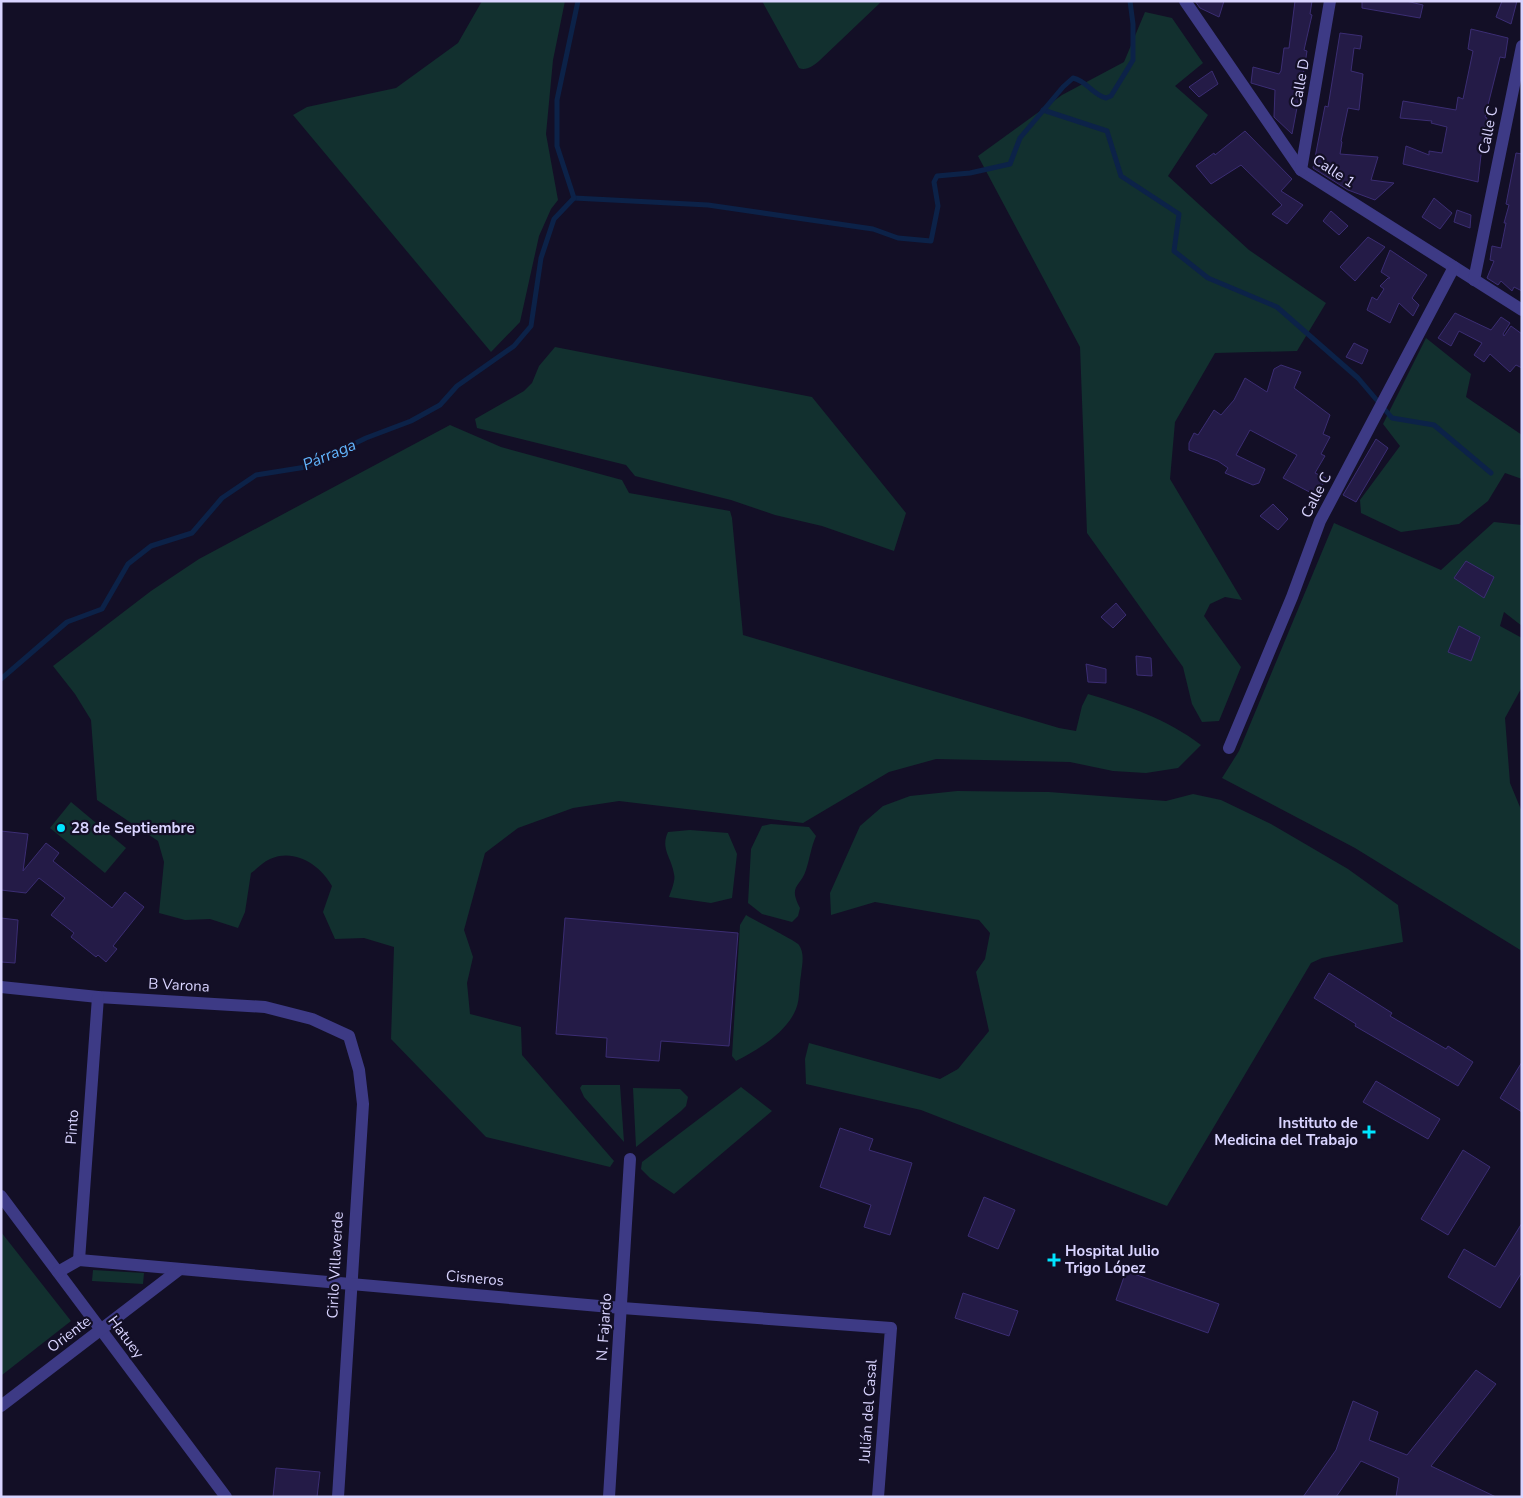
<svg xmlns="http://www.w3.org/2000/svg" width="1523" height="1498" font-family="'Nunito Sans',sans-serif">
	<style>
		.green { fill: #12302f }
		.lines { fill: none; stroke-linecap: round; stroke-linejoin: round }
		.stream { stroke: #0c2248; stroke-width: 5 }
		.building { fill: #241b47; stroke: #3b2d73 }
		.street { stroke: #3d3a85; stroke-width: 12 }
		.poi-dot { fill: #00e5ff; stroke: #130f26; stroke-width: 2 }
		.labels { text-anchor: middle; stroke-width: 4.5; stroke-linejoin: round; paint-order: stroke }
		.street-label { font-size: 15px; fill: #d9d4ff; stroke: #130f26 }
		.poi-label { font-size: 15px; font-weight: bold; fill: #d9d4ff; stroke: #130f26; text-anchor: start }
		.water-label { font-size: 16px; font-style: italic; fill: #62b6ff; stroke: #130f26 }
	</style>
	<rect width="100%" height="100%" fill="#130f26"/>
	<g class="green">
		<polygon points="482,1 565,1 553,60 546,134 558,200 551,209 539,236 520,322 491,352 293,115 307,107 396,88 458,43"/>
		<path d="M762,1H882L819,61C813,66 806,71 799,68Z"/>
		<polygon points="1145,12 1172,18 1203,63 1175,86 1208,115 1168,176 1249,250 1326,303 1297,351 1215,353 1175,422 1170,479 1242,600 1225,597 1210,604 1204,616 1241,667 1219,721 1202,722 1192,704 1183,667 1087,533 1080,347 978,156 1062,95 1124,62"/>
		<polygon points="1426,338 1471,374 1466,397 1522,435 1522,479 1505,473 1488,501 1459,524 1401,532 1361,513 1360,500 1400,446 1383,424"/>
		<polygon points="555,347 812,397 906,513 894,551 822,526 775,515 731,500 635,476 626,465 477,428 475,419 524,391 532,383 539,366"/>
		<path d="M450,425L501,447L622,480L629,493L730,511L732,518L743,635L1059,728L1076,731L1082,706L1088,694C1128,706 1167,719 1201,745L1178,768L1146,773L1113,771L1070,762L936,759L889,772L803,823L619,801L573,808L518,828L485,853L464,930L473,957L467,983L470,1014L521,1027L522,1055L614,1161L610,1167L486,1137L391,1039L394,947L364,938L335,939L323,912L332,886C320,865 295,848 270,859C263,862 257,869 251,873L245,912L238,928L210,919L185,920L159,913L164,862L158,841L97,800L91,720L75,694L53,666L151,591L199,559Z"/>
		<polygon points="1494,522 1522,525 1522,626 1504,612 1500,626 1522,638 1522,687 1505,718 1510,783 1522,812 1522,951 1355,848 1222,778 1239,751 1334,523 1441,570"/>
		<polygon points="957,791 1049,792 1166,801 1193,794 1221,800 1271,824 1348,869 1398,905 1403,942 1322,958 1311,963 1167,1206 921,1110 806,1084 805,1059 809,1043 940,1079 958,1069 989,1031 976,972 985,959 990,933 979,920 875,902 831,915 830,893 860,826 883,806 910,796"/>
		<polygon points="71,802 126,848 105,873 50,828"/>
		<path d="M771,824L809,827L816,836C811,847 810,858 806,870C800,888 788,885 800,908L798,916L792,922L762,914L748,903L751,849L762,826Z"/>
		<path d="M690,830L728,833L737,854L732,898L711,903L669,897C671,891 676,880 674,874C672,858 660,849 668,832Z"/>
		<path d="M746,915C754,920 798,942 799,945C805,954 802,965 801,975C799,985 800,999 796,1009C787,1032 758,1050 736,1061L732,1056L740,925Z"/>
		<polygon points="582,1085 620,1085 624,1142 584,1097 580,1088"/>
		<polygon points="741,1087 772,1111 674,1194 650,1178 641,1169 642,1162"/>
		<polygon points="633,1088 680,1089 688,1097 686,1106 681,1111 636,1147"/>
		<polygon points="1,1232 71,1321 2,1375 1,1373"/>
		<polygon points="93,1270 144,1273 143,1284 92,1281"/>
	</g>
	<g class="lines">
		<g class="stream">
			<polyline points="1043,110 1107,131 1121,176 1179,214 1174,251 1208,278 1277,307 1358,378 1392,418 1434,425 1491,473"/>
			<path d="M574,198L708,205L873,229L898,238L931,241L938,206L934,182L937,176L970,173L1010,164L1020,138L1063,87L1073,78C1087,81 1093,95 1106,98L1111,96L1133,60V24L1130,1"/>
			<polyline points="574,198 557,146 557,100 578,1"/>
			<polyline points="1,679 67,622 102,609 128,564 151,546 192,533 222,498 256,475 306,467 366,438 411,421 440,405 457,386 514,346 531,326 541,258 554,219 574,198"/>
		</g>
	</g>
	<g class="building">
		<polygon points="1195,1 1224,1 1219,17 1200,8"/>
		<polygon points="1295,1 1312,1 1310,14 1312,15 1304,50 1307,51 1303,76 1292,134 1274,117 1275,90 1251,83 1253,67 1279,74 1281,71 1284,48 1289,48"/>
		<polygon points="1362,1 1406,1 1423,5 1420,18 1362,8"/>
		<polygon points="1502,1 1517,1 1511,24 1496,17"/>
		<polygon points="1471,29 1508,38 1505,58 1500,57 1485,117 1487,118 1483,137 1478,182 1403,164 1406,146 1429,155 1429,151 1442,153 1447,127 1431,123 1432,121 1400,118 1403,101 1456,110 1458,97 1463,99 1473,51 1468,49"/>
		<polygon points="1340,33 1362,36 1360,49 1354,48 1351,71 1363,74 1359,110 1348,108 1341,141 1342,142 1340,154 1378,157 1371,180 1394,183 1375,200 1348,190 1313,168 1325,106 1328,107"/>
		<polygon points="1212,71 1218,84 1199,97 1189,87"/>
		<polygon points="1245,131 1292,179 1281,191 1303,205 1287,224 1272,214 1282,205 1241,165 1211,184 1196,166 1214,153 1215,155"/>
		<polygon points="1516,153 1522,154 1522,291 1514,287 1512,291 1501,281 1498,285 1487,278 1494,261 1490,260 1492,246 1501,248 1506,223 1504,223 1509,205 1506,204"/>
		<polygon points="1434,198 1452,213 1440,229 1422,217"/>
		<polygon points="1457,210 1471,215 1470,228 1454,222"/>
		<polygon points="1331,211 1348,226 1339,235 1323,221"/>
		<polygon points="1368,237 1385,247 1355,281 1340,267"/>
		<polygon points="1390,250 1427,275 1412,298 1419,305 1413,316 1399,303 1390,323 1367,310 1372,297 1377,300 1384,289 1380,286 1388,278 1390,278 1381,272"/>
		<polygon points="1455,313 1491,330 1501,317 1510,323 1503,334 1504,336 1511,326 1522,334 1522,368 1516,365 1510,372 1490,354 1484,362 1474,355 1482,343 1459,331 1451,346 1438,338"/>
		<polygon points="1354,343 1368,350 1362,364 1346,357"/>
		<polygon points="1281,365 1301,372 1294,388 1330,415 1323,434 1330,437 1321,454 1325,456 1315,473 1326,478 1317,496 1283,478 1297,455 1250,430 1236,455 1265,469 1259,483 1253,485 1225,473 1228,468 1218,461 1189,450 1189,443 1194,433 1198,435 1214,410 1221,415 1234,400 1245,378 1267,392 1274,369"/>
		<polygon points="1376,439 1388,448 1356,502 1343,495"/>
		<polygon points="1273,504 1288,519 1278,530 1260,516"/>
		<polygon points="1466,561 1494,577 1484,598 1454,578"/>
		<polygon points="1116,603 1126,615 1113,628 1101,617"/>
		<polygon points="1459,626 1480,637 1471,661 1448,652"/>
		<polygon points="1136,656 1151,658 1152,676 1137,675"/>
		<polygon points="1086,664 1106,669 1106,683 1088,682"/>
		<polygon points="1,831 28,834 23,871 46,843 59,853 53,861 112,908 125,892 144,907 113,946 117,949 106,962 98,955 96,957 71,937 74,933 51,915 65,898 39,878 26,893 1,890"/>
		<polygon points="1,918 18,920 15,963 1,962"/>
		<polygon points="565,918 738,933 729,1046 661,1041 659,1061 606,1057 607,1038 556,1034"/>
		<polygon points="1329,973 1392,1013 1390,1016 1446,1049 1448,1046 1473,1062 1458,1086 1355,1026 1356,1024 1314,998"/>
		<polygon points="1522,1062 1522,1112 1500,1098"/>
		<polygon points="1376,1081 1440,1119 1428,1139 1363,1102"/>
		<polygon points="840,1128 873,1139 869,1150 912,1163 890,1235 864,1227 871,1205 820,1187"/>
		<polygon points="1463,1150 1490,1167 1448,1235 1421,1219"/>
		<polygon points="984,1197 1015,1210 998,1249 968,1236"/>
		<polygon points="1522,1223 1522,1272 1500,1308 1448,1277 1464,1249 1495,1267"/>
		<polygon points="1126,1271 1219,1304 1208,1333 1116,1300"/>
		<polygon points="963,1293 1018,1311 1009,1336 955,1318"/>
		<polygon points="1476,1370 1496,1384 1431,1466 1496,1497 1396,1497 1399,1478 1361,1461 1336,1497 1303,1497 1336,1450 1353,1401 1378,1412 1369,1440 1407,1455"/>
		<polygon points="276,1468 320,1472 317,1497 273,1497"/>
	</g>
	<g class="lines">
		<g class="street">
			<polyline points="1185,1 1301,170 1522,310"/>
			<polyline points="1301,170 1330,1"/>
			<polyline points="1474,280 1522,46"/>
			<polyline points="1229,748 1292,597 1320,521 1454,267"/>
			<polyline points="1,987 98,997 265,1007 312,1019 349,1036 359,1070 363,1104 338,1497"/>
			<polyline points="1,1196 226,1497"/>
			<polyline points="79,1260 98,997"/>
			<polyline points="58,1272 79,1260 622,1308 891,1328 878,1497"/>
			<polyline points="1,1406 180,1269"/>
			<polyline points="609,1497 630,1159"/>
		</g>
	</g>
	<g class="poi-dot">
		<circle cx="61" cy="828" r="5"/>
		<path d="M1366.5 1124.5h5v5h5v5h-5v5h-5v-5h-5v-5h5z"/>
		<path d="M1051.5 1252.5h5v5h5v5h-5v5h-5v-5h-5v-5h5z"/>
	</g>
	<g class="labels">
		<g class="street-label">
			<text transform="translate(1300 83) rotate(-80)" y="5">Calle D</text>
			<text transform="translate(1488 130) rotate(-79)" y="5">Calle C</text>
			<text transform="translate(1334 171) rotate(33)" y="5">Calle 1</text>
			<text transform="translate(1316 495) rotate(-63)" y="5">Calle C</text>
			<text transform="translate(179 985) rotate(3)" y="5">B Varona</text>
			<text transform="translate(72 1127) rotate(-86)" y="5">Pinto</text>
			<text transform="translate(335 1265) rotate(-87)" y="5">Cirilo Villaverde</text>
			<text transform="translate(475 1278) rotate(5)" y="5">Cisneros</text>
			<text transform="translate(604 1327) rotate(-86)" y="5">N. Fajardo</text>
			<text transform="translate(69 1334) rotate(-37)" y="5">Oriente</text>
			<text transform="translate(126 1337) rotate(53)" y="5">Hatuey</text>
			<text transform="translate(868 1411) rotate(-86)" y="5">Julián del Casal</text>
		</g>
		<g class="poi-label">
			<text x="71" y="833">28 de Septiembre</text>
			<text x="1358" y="1128" text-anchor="end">Instituto de<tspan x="1358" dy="17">Medicina del Trabajo</tspan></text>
			<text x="1065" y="1256">Hospital Julio<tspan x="1065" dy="17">Trigo López</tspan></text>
		</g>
		<g class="water-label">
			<text transform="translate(329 454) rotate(-23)" y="6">Párraga</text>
		</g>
	</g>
	<rect width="1523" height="1498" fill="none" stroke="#d9d4ff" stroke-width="5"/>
</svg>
